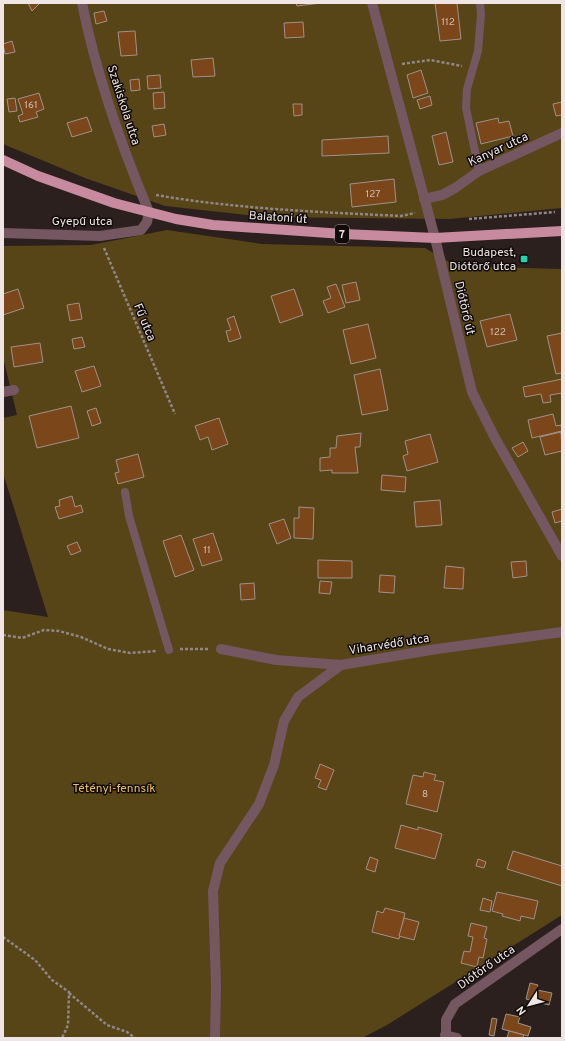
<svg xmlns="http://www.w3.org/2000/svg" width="565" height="1041" font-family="Overpass,sans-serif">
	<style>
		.green { fill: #574417 }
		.building { fill: #7c461b; stroke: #9e928a }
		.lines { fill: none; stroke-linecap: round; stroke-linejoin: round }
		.path { stroke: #918786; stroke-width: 2.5; stroke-dasharray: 3 2; stroke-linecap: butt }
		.service { stroke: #755761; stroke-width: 8 }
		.minor { stroke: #755761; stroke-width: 10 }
		.primary { stroke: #c88a9f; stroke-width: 10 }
		.poi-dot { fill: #1fd5b0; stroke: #100b0a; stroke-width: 1.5 }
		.labels { text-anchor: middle; stroke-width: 3; stroke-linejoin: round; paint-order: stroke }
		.number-label { font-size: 10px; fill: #d2bdb2 }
		.shield { fill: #100b0a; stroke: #aba4a3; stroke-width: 1 }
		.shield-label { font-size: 11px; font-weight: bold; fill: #eee5e4 }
		.street-label { font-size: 12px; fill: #eee5e4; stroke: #100b0a }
		.poi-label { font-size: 12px; fill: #eee5e4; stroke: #100b0a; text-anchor: end }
		.park-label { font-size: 12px; fill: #e9bf60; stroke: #100b0a }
	</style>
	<rect width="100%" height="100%" fill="#2b201e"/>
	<g class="green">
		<polygon points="3,3 562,3 562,208 450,219 265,217 165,206 85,178 3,144"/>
		<polygon points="167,230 262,244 425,248 456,266 562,269 562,915 387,1025 362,1038 3,1038 3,610 48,617 3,473 3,418 17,415 3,357 3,246 91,245"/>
	</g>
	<g class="building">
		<polygon points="28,3 38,3 39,4 32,11"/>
		<polygon points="296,3 321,3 297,6"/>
		<polygon points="435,3 457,3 461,39 440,41"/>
		<polygon points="104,11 107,21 96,24 94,13"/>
		<polygon points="303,22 304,37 285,38 284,23"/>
		<polygon points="135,31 137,55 121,56 118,32"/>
		<polygon points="12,41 15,52 5,54 3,44"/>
		<polygon points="213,58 215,76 193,77 191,60"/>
		<polygon points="421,70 428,93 413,98 407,75"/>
		<polygon points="160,75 161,88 148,89 147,76"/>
		<polygon points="139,79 140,90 131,91 130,80"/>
		<polygon points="164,92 165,108 154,109 153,93"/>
		<polygon points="39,93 44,109 36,112 38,117 20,122 18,116 23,114 18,99"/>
		<polygon points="430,96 432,105 420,109 417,100"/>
		<polygon points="15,98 17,111 9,112 7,99"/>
		<polygon points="562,102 562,115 556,116 553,104"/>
		<polygon points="293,104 302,104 302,115 294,116"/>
		<polygon points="87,117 92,131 72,137 67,123"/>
		<polygon points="498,118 499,123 509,121 513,136 481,144 476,123"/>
		<polygon points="164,124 166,135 154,137 152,126"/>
		<polygon points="446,132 453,162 439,165 432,136"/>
		<polygon points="388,136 389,153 322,156 322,140"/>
		<polygon points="394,179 396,202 352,207 350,184"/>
		<polygon points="356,282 360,300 346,303 342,285"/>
		<polygon points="336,284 345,307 328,313 323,301 331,298 327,287"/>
		<polygon points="18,289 24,308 3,315 3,294"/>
		<polygon points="294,289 303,315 280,323 271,296"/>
		<polygon points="79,303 82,319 70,321 67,305"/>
		<polygon points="510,314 517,340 487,347 480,321"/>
		<polygon points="234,316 241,338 229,342 226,331 231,330 227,319"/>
		<polygon points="368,324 376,358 351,364 343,330"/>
		<polygon points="562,333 562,373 556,374 547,336"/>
		<polygon points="82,337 85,347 74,349 72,339"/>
		<polygon points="40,343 43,362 14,367 11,347"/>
		<polygon points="94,366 101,386 82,392 75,371"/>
		<polygon points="380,369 388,410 362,415 354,375"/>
		<polygon points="562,379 562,393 550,395 551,402 543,403 541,394 525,397 523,387"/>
		<polygon points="71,406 79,438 37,448 29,416"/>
		<polygon points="96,408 101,423 92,426 87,411"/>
		<polygon points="553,414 556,426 561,425 562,431 532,438 528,420"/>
		<polygon points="219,418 228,444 212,450 208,437 200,440 195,426"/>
		<polygon points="561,432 562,451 545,455 540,437"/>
		<polygon points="361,433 360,447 355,447 358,473 332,473 332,470 320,471 320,458 330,457 330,448 336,448 337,436"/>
		<polygon points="430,434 438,462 407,471 403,456 408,454 405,441"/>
		<polygon points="523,442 528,451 518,457 512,448"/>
		<polygon points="138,454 144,477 118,484 115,473 119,472 116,460"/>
		<polygon points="382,475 406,477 405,492 381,490"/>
		<polygon points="72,496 75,507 81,505 83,512 59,519 55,507 60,506 59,500"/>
		<polygon points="440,500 442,525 416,527 414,502"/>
		<polygon points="299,507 314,508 313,539 294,538 294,518 299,518"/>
		<polygon points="562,509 562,521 555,523 552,512"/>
		<polygon points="284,519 291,538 277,544 269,524"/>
		<polygon points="213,533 222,560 202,566 193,539"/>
		<polygon points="181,535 194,570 175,577 163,541"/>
		<polygon points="77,542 81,551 71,555 67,546"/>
		<polygon points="318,560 352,561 352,578 318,578"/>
		<polygon points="526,561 527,576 513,578 511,562"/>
		<polygon points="446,566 464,568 463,589 444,588"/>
		<polygon points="380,575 395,576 394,593 379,592"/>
		<polygon points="320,581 332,582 330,594 319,593"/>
		<polygon points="254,583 255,599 241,600 240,584"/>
		<polygon points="320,764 334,770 326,790 318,787 321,780 315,778"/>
		<polygon points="424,772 436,775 434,780 444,782 437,812 406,804 413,775 423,777"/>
		<polygon points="401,825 418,830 418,827 442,834 435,859 395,848"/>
		<polygon points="513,851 562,866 562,886 507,869"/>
		<polygon points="370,857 378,860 375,872 366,869"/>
		<polygon points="478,859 486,862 484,868 476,866"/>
		<polygon points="497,892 538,901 534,919 521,916 520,921 502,916 503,914 492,911"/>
		<polygon points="483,898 492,901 490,912 480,910"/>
		<polygon points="385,908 405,913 399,939 372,932 377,911 383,913"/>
		<polygon points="404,918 419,922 414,940 399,936"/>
		<polygon points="471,923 487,927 484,938 487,939 483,958 479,957 477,967 461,963 464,951 470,952 473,937 468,936"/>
		<polygon points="530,983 538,985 537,990 552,993 549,1005 526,999"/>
		<polygon points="506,1014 520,1017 518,1023 531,1027 528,1036 502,1029"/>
		<polygon points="492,1018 497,1019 494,1036 489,1035"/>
		<polygon points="509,1031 524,1035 523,1038 507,1038"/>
	</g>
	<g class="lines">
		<g class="path">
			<polyline points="402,64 430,60 462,66"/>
			<path d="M156,195C237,209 319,212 401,216L415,213"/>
			<polyline points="469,219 555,212"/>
			<polyline points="104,248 175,414"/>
			<polyline points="3,635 22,638 44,630 59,631 81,637 108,649 130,653 157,651"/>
			<polyline points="180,649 209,649"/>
			<polyline points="3,937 35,960 52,980 69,992 68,1025 62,1038"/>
			<polyline points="69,993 107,1025 127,1032 135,1038"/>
		</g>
		<g class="service">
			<polyline points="479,171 466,108 467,89 478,51 481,14 480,3"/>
			<polyline points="125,492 129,516 169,650"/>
		</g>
		<g class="minor">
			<polyline points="372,3 435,238 472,392 495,438 562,556"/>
			<polyline points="424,199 442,195 455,188 479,171 562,133"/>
			<path d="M3,233L100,236L141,230L147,222L149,212C121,145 96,74 82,3"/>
			<polyline points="3,392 14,390"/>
			<polyline points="221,649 276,660 341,665 437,649 562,632"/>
			<polyline points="445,1035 457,1038"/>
			<polyline points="215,1038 216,986 213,891 220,863 259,804 274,765 284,721 298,697 341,665"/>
			<polyline points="446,1038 446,1020 455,1004 562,929"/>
		</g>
		<polyline class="primary" points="3,160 38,176 114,203 176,219 213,225 343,234 435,238 562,231"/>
	</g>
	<rect class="poi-dot" x="520" y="255" width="8" height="8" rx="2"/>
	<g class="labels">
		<g class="number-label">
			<text x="448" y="25">112</text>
			<text x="31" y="108">161</text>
			<text x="373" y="197">127</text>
			<text x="498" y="335">122</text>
			<text x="207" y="553">11</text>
			<text x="425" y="797">8</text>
		</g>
		<rect class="shield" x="335" y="225" width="14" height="18" rx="3"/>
		<g class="shield-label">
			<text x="342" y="238">7</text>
		</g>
		<g class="street-label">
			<text transform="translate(124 105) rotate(72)" y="4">Szakiskola utca</text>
			<text transform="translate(498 149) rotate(-25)" y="4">Kanyar utca</text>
			<text transform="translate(278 217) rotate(4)" y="4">Balatoni út</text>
			<text x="82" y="225">Gyepű utca</text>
			<text transform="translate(465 308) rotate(77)" y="4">Diótörő út</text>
			<text transform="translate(145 322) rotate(67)" y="4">Fű utca</text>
			<text transform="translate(389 644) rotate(-9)" y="4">Viharvédő utca</text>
			<text transform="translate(486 967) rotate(-35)" y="4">Diótörő utca</text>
		</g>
		<g class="poi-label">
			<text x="516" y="256">Budapest,<tspan x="516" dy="14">Diótörő utca</tspan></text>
		</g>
		<g class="park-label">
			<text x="114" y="792">Tétényi-fennsík</text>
		</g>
	</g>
	<rect width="565" height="1041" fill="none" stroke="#eee5e4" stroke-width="8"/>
	<g transform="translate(529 1005) rotate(234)" stroke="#100b0a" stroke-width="3" paint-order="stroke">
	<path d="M0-3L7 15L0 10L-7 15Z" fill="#eee5e4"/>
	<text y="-6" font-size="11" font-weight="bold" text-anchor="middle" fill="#eee5e4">N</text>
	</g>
</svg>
